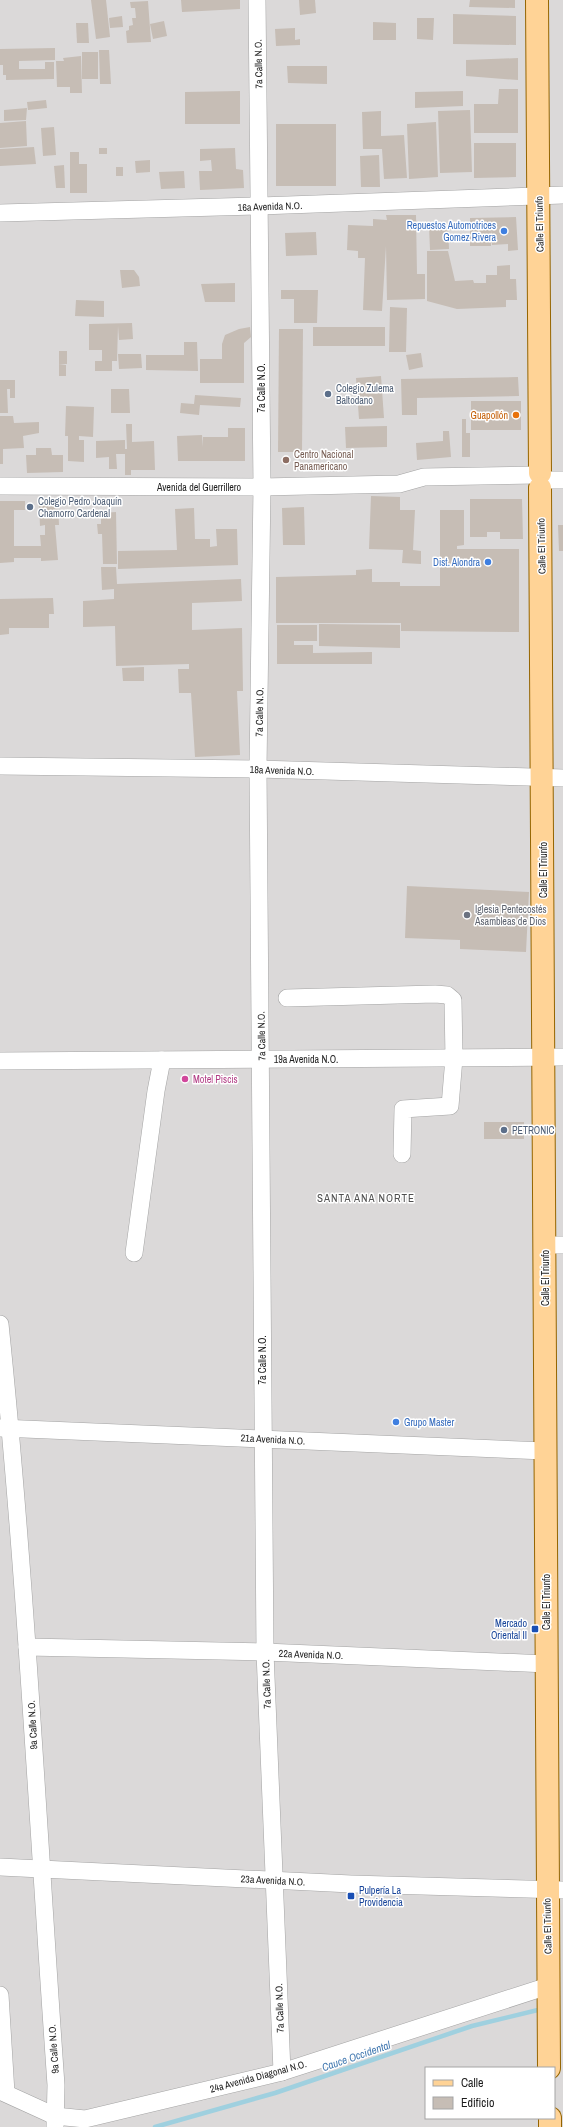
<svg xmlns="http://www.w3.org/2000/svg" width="563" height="2127" font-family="'Archivo Narrow',sans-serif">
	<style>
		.residential { fill: #dbd9d9; fill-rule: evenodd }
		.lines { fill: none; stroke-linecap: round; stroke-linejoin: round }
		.stream { stroke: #9fd0df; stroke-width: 4.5 }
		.building { fill: #c6bdb5 }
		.minor-casing { stroke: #a4a4a4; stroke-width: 18 }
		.major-casing { stroke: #956500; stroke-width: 24 }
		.minor { stroke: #fff; stroke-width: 17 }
		.major { stroke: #ffd396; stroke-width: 22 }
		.shop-dot { fill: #3f7fe0; stroke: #fff; stroke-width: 1.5 }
		.service-dot { fill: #5c6f8a; stroke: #fff; stroke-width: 1.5 }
		.food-dot { fill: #e8710a; stroke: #fff; stroke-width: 1.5 }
		.education-dot { fill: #8d6e63; stroke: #fff; stroke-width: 1.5 }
		.worship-dot { fill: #6b7280; stroke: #fff; stroke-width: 1.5 }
		.hotel-dot { fill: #d1479c; stroke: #fff; stroke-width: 1.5 }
		.transit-dot { fill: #1a4fb4; stroke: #fff; stroke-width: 1.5 }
		.labels { text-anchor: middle; stroke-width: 3; stroke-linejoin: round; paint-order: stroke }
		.street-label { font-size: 10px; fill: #1d1d1d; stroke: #fff }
		.shop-label { font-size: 10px; fill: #366cbe; stroke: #fff; text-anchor: end }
		.service-label { font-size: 10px; fill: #4e5e75; stroke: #fff; text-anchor: start }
		.food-label { font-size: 10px; fill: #c56008; stroke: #fff; text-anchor: end }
		.education-label { font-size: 10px; fill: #785e54; stroke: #fff; text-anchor: start }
		.worship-label { font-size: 10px; fill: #5b616d; stroke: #fff; text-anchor: start }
		.hotel-label { font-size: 10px; fill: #b23c85; stroke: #fff; text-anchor: start }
		.transit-label { font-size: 10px; fill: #164399; stroke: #fff; text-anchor: end }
		.neighbourhood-label { font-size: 11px; letter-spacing: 1px; fill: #505050; stroke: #fff }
		.water-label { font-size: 11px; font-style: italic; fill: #447ab1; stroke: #fff }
	</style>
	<rect width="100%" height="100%" fill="#efeae2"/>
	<path class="residential" d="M0,0H563V2127H0ZM426,2068H554V2118H426Z"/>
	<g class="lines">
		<polyline class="stream" points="155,2127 275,2093 472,2026 542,2009"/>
	</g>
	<g class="building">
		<polygon points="91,0 106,0 110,37 96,39"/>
		<polygon points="181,0 240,0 240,9 182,12"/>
		<polygon points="299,0 315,0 316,13 300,15"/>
		<polygon points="470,0 515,0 515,8 469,7"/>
		<polygon points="148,1 151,42 127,43 126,31 129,30 129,26 133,25 132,18 136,18 135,8 131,8 130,2"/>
		<polygon points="453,14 516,16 516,45 453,44"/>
		<polygon points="122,16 123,27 110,28 109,18"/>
		<polygon points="417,18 434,18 433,40 417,39"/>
		<polygon points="164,21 167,36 153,39 150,24"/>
		<polygon points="373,22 396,23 396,40 373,40"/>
		<polygon points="76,23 88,23 89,43 77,43"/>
		<polygon points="295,28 295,40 300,39 300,45 276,46 275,29"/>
		<polygon points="55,48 55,60 19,61 19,69 45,69 45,62 54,62 54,79 6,80 6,75 3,75 3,65 0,65 0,49"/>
		<polygon points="99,50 109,50 111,84 100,84"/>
		<rect x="82" y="52" width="16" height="27"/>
		<polygon points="81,56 82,93 70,93 70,87 57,87 56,61 64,61 63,58"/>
		<polygon points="518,58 518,80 466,76 466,60"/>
		<polygon points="287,66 327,66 327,84 288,83"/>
		<polygon points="499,89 518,89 518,133 474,133 474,104 498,104"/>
		<polygon points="240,91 240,124 185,124 185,92"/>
		<polygon points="463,91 463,106 415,108 415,92"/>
		<polygon points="46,100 47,108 28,110 27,102"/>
		<polygon points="27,108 26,120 4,121 4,110"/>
		<polygon points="470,110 472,172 440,173 438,111"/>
		<polygon points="381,111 381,136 404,135 407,178 384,179 382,149 363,149 362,112"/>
		<polygon points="26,121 27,146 0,148 0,123"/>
		<polygon points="436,122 438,177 409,179 407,124"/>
		<rect x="276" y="124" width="60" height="62"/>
		<polygon points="54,127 56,155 43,156 41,128"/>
		<polygon points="474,143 516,143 516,177 474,178"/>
		<polygon points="34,147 36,164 0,166 0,149"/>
		<rect x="99" y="148" width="8" height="6"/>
		<polygon points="235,148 236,169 243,170 244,188 200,190 199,171 212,171 211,160 200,161 200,149"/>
		<polygon points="70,152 79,152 79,164 87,164 87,193 70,193"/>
		<polygon points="379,155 380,187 361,187 360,156"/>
		<polygon points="150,160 150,172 136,173 135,161"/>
		<polygon points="64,165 65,188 56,188 54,166"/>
		<rect x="116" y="167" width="7" height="9"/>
		<polygon points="184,171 185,188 161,189 159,172"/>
		<polygon points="386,215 416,215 417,274 425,274 425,299 387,300 386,246 382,311 363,310 365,258 358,258 358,251 347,250 348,225 373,226 373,219 387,220"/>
		<polygon points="516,217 518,250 508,251 508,244 492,245 491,228 491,246 470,246 470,218"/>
		<polygon points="429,226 448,226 449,249 430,250"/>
		<polygon points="316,232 317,255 286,256 285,233"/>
		<polygon points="427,251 448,251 455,281 473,280 474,283 486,283 486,275 497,275 497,266 510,265 510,279 516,279 517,300 506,300 506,307 457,309 427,301"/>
		<polygon points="120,270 134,270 139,277 140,286 122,288"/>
		<polygon points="235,283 235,302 205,302 201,284"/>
		<polygon points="281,290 318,290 317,323 294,323 294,299 281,299"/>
		<polygon points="76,300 104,301 104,317 75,316"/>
		<polygon points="390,307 407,308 406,352 389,352"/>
		<polygon points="132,323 133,339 119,340 118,326 117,361 112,361 112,371 95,371 95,361 102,361 102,350 89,350 89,324"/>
		<polygon points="250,327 251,337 244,343 244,383 200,383 200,359 222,359 222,344 225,335 239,329"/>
		<rect x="313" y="327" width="72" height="19"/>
		<polygon points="279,329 303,329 302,452 278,452"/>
		<polygon points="184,342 197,342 198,371 146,370 146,355 184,355"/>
		<rect x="59" y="351" width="8" height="13"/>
		<polygon points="421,353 423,367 409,370 406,355"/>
		<polygon points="118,354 141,354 142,368 119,369"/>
		<polygon points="59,364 66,365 66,376 59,376"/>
		<polygon points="381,376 384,418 359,419 356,378"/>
		<polygon points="518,377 519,396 417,398 417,415 402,415 401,379"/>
		<polygon points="0,380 15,380 15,398 10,398 10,389 7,389 8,413 0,413"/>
		<polygon points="111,389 129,389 130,413 111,413"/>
		<polygon points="195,395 241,398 240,407 200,405 199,415 180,413 181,403 194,404"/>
		<rect x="471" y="401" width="50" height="29"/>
		<polygon points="66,406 94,407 93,437 79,436 79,440 84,440 84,462 68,461 68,436 65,436"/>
		<polygon points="0,416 13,416 14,423 39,422 39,433 23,436 24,448 3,449 3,464 0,464"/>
		<polygon points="462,419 466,419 466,433 470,433 470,457 462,457"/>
		<polygon points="126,424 132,424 132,442 154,441 155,470 131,470 131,475 125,475 125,454 116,454 117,469 109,469 109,457 96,458 96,441 125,440 125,449 127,449"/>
		<polygon points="387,426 387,447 346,448 345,427"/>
		<polygon points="228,428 245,428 245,461 178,461 177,436 202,435 203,447 203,437 228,437"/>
		<polygon points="443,431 449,431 451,457 417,460 416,443 443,441"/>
		<polygon points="36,448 51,448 52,455 63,455 63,472 27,473 26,455 36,455"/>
		<polygon points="371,496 400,497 400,510 415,510 413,550 421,551 421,564 402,563 403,550 369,549"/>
		<polygon points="470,499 522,499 523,539 500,539 500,532 487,532 487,537 470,537"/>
		<polygon points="0,501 25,501 25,510 14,510 14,546 41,546 40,535 45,535 45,525 40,526 39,503 58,502 59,525 55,525 58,560 41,561 41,558 14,558 14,562 0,563"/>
		<polygon points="304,507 305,545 283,545 282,508"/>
		<polygon points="194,508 195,539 210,539 210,547 217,546 216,529 237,529 238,565 118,569 118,551 177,550 175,509"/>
		<polygon points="440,510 464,510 464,545 457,546 457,549 519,549 519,632 401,631 401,623 276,623 276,577 356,575 356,570 372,569 372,582 400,582 400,586 440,586"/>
		<polygon points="116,512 117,564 103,564 102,534 98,534 97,524 101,524 101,513"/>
		<polygon points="558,525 563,525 563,551 559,551"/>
		<polygon points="101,567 116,567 117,584 241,579 242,601 192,603 192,630 242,628 243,691 237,691 240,755 195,757 191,693 179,693 178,669 189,669 189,664 116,666 115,626 83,627 83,601 114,599 114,589 102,590"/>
		<polygon points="53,598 54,614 49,614 49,628 9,628 9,634 0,635 0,599"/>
		<polygon points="319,624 400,625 400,648 319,646"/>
		<polygon points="277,625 317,625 317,641 294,641 294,645 313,645 313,653 372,652 372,664 277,664"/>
		<polygon points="144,667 144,681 123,681 122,668"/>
		<polygon points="407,886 529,892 526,952 460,949 460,940 405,938"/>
		<rect x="484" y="1122" width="40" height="17"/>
	</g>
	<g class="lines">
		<defs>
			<g id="minor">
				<polyline points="257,0 262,487 258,769 265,1652 282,2072"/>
				<polyline points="0,213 260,206 563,195"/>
				<polyline points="548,480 563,480"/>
				<polyline points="0,486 262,487 399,484 424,477 535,475"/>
				<polyline points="0,766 258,769 563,778"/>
				<polyline points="287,998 435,994 447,995 453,1000 454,1058 450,1106 403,1109 402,1154"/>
				<polyline points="0,1061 563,1057"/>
				<polyline points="545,1245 563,1245"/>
				<polyline points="134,1253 156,1091 162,1060"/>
				<path d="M0,1324C26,1577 38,1831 56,2085L55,2127"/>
				<polyline points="0,1428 545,1451"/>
				<polyline points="27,1647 265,1652 547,1664"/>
				<polyline points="0,1867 351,1884 563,1890"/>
				<polyline points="0,1995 6,2093"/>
				<polyline points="0,2091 55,2116 85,2119 282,2072 548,1986"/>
			</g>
			<g id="major">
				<polyline points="537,0 540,473"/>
				<path d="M540,488C545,1014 544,1541 549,2068"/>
				<polyline points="550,2118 550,2127"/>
			</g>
		</defs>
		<use href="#minor" class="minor-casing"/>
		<use href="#major" class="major-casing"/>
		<use href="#minor" class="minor"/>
		<use href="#major" class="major"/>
	</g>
	<g class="shop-dot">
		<circle cx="504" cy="231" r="4"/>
		<circle cx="488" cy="562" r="4"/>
		<circle cx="396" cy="1422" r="4"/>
	</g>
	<g class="service-dot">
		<circle cx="328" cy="394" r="4"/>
		<circle cx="30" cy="507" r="4"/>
		<circle cx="504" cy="1130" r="4"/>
	</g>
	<circle class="food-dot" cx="516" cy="415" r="4"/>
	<circle class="education-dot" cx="286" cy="460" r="4"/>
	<circle class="worship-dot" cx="467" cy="915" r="4"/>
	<circle class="hotel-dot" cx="185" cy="1079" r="4"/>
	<g class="transit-dot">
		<rect x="531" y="1625" width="8" height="8" rx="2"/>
		<rect x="347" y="1892" width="8" height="8" rx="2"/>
	</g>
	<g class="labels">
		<g class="street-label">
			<text transform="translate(258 64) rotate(-91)" y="4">7a Calle N.O.</text>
			<text transform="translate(270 206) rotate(-2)" y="4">16a Avenida N.O.</text>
			<text transform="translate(539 224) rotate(-91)" y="4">Calle El Triunfo</text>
			<text transform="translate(261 388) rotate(-90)" y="4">7a Calle N.O.</text>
			<text x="199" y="491">Avenida del Guerrillero</text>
			<text transform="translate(541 546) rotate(-91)" y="4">Calle El Triunfo</text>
			<text transform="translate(259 712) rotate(-89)" y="4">7a Calle N.O.</text>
			<text transform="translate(282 770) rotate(2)" y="4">18a Avenida N.O.</text>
			<text transform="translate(543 870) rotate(-90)" y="4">Calle El Triunfo</text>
			<text transform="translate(261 1036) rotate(-91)" y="4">7a Calle N.O.</text>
			<text x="306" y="1063">19a Avenida N.O.</text>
			<text transform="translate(545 1278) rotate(-90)" y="4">Calle El Triunfo</text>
			<text transform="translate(262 1360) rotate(-90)" y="4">7a Calle N.O.</text>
			<text transform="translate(273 1439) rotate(3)" y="4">21a Avenida N.O.</text>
			<text transform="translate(546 1602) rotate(-90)" y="4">Calle El Triunfo</text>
			<text transform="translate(311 1654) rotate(2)" y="4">22a Avenida N.O.</text>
			<text transform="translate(266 1684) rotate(-92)" y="4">7a Calle N.O.</text>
			<text transform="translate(32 1725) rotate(-93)" y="4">9a Calle N.O.</text>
			<text transform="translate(273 1880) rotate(3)" y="4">23a Avenida N.O.</text>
			<text transform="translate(547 1926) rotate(-91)" y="4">Calle El Triunfo</text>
			<text transform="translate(279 2008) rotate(-92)" y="4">7a Calle N.O.</text>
			<text transform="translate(53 2049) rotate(-94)" y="4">9a Calle N.O.</text>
			<text transform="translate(258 2076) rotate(-15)" y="4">24a Avenida Diagonal N.O.</text>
		</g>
		<g class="shop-label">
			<text x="496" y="229">Repuestos Automotrices<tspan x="496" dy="12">Gomez Rivera</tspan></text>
			<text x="480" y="566">Dist. Alondra</text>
			<text x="404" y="1426" text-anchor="start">Grupo Master</text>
		</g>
		<g class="service-label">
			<text x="336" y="392">Colegio Zulema<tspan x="336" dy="12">Baltodano</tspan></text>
			<text x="38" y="505">Colegio Pedro Joaquín<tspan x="38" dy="12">Chamorro Cardenal</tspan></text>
			<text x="512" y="1134">PETRONIC</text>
		</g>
		<g class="food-label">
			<text x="508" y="419">Guapollón</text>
		</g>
		<g class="education-label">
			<text x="294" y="458">Centro Nacional<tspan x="294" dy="12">Panamericano</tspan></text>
		</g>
		<g class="worship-label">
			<text x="475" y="913">Iglesia Pentecostés<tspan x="475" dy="12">Asambleas de Dios</tspan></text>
		</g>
		<g class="hotel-label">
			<text x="193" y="1083">Motel Piscis</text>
		</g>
		<g class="transit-label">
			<text x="527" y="1627">Mercado<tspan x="527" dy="12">Oriental II</tspan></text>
			<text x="359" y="1894" text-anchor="start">Pulpería La<tspan x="359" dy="12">Providencia</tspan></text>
		</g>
		<g class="neighbourhood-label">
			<text x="366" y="1202">SANTA ANA NORTE</text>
		</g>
		<g class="water-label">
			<text transform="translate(356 2056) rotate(-19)" y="4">Cauce Occidental</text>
		</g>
	</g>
	<rect x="425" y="2067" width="130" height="52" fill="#ffffff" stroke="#a5a5a5"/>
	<rect x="433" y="2080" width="20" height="6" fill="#ffd396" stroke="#a5a5a5"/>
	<text x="461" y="2087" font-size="12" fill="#1d1d1d">Calle</text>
	<rect x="433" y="2097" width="20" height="12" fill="#c6bdb5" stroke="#a5a5a5"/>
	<text x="461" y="2107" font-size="12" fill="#1d1d1d">Edificio</text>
</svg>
